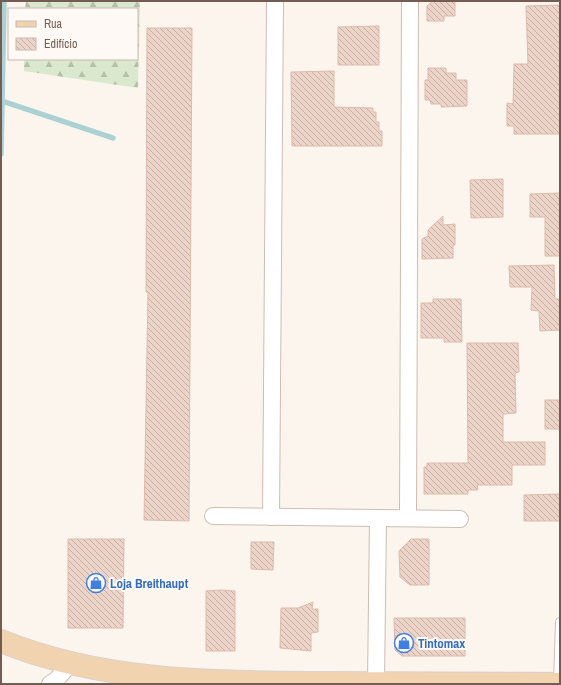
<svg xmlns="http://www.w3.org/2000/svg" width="561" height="685" font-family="'Archivo Narrow',sans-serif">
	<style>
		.forest { fill: url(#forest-firs) }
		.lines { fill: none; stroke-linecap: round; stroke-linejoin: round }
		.stream { stroke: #abd1d4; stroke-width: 5.5 }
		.building { fill: url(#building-back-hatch); stroke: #debaab }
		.lane-casing { stroke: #cdbdb4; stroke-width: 10 }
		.street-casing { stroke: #cdbdb4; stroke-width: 18 }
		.primary-casing { stroke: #d8d1cf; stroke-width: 24 }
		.lane { stroke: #fff; stroke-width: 8 }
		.street { stroke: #fff; stroke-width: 16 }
		.primary { stroke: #f1d3af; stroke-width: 22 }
		.labels { text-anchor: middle; stroke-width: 4; stroke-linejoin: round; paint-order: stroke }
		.shop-label { font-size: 13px; font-weight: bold; fill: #366cbe; stroke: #fef9f4; text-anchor: start }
	</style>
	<defs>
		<pattern id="forest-firs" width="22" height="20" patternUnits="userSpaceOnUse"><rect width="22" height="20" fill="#dae8cd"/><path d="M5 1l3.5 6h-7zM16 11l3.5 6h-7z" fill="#b5bfa9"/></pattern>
		<pattern id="building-back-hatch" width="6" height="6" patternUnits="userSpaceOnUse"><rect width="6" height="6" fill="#edd4c8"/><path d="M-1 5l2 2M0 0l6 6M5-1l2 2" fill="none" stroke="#c5afa5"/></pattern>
	</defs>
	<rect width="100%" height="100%" fill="#fbf5ee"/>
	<polygon class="forest" points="26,1 140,1 138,88 24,71 24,59 137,59 137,9 25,9"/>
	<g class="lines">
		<g class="stream">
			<polyline points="2,101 113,138"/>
			<polyline points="1,154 4,1"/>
		</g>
	</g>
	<g class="building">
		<polygon points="433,1 455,1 455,16 444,16 444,21 427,21 427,6"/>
		<polygon points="560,5 560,134 514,134 514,126 507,126 507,103 513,104 514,64 528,64 526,6"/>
		<polygon points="379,26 379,65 338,65 338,27"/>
		<polygon points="147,28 192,28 189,521 144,520 148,292 146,292"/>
		<polygon points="428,68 446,68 446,73 456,73 456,80 467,80 467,106 441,107 441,104 431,104 430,100 425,100 425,80 428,80"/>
		<polygon points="334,71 334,107 373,108 373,112 376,112 376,122 379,122 379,131 382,131 382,146 292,146 291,72"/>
		<polygon points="503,179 503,217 471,218 470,180"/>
		<polygon points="560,193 560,256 545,256 545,217 530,217 530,194"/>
		<polygon points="443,216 443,225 455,224 455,245 453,245 453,258 422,259 422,239 428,236 428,230"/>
		<polygon points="554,265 555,299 560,299 560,330 540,331 539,311 531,310 532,287 510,287 509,266"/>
		<polygon points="433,299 461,299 462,342 444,342 444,338 421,338 421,303 433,303"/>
		<polygon points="467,343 518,343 519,372 515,373 516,413 503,414 503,442 545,442 545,465 512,465 512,485 477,485 478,490 468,490 468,494 424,494 424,467 427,467 427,463 468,463"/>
		<rect x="545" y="400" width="15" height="29"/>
		<polygon points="560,494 560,521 524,521 524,495"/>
		<polygon points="68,539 124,539 123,628 68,628"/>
		<polygon points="411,539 429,539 429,585 410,585 400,577 399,551"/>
		<polygon points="251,542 274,542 273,570 251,569"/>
		<polygon points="221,590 235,591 235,651 206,651 206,591"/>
		<polygon points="313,602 312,609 318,609 318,632 311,633 311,651 280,648 281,608 298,608"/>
		<polygon points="394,618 465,618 465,656 402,656 395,650"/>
	</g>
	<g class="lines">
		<defs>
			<polyline id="lane" points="558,683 560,622"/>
			<g id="street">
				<polyline points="213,516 460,519"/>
				<polyline points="271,517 275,1"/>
				<polyline points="408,518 410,1"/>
				<polyline points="376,683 378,518"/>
				<polyline points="50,684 56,680 71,663"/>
			</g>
			<path id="primary" d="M1,641C102,682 210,682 317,683C398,683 479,684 560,684"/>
		</defs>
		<use href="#lane" class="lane-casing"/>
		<use href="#street" class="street-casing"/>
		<use href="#primary" class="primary-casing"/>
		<use href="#lane" class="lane"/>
		<use href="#street" class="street"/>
		<use href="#primary" class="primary"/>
	</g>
	<defs>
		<symbol id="shop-ring" viewBox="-11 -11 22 22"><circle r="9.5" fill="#fef9f4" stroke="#3f7fe0" stroke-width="1.5"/><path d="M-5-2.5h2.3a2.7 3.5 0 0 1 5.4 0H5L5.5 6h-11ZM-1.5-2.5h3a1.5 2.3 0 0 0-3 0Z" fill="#3f7fe0"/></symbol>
	</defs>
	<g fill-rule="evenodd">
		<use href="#shop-ring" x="85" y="572" width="22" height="22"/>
		<use href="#shop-ring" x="393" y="632" width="22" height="22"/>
	</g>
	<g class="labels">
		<g class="shop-label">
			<text x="110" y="588">Loja Breithaupt</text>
			<text x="418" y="648">Tintomax</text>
		</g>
	</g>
	<rect width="561" height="685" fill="none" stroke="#745c52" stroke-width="4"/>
	<rect x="8" y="8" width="130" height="52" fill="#fef9f4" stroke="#c7bab3"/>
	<rect x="16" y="21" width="20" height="6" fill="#f1d3af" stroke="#c7bab3"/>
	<text x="44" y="28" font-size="12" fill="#745c52">Rua</text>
	<rect x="16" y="38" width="20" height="12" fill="url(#building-back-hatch)" stroke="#c7bab3"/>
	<text x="44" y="48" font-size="12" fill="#745c52">Edifício</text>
</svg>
